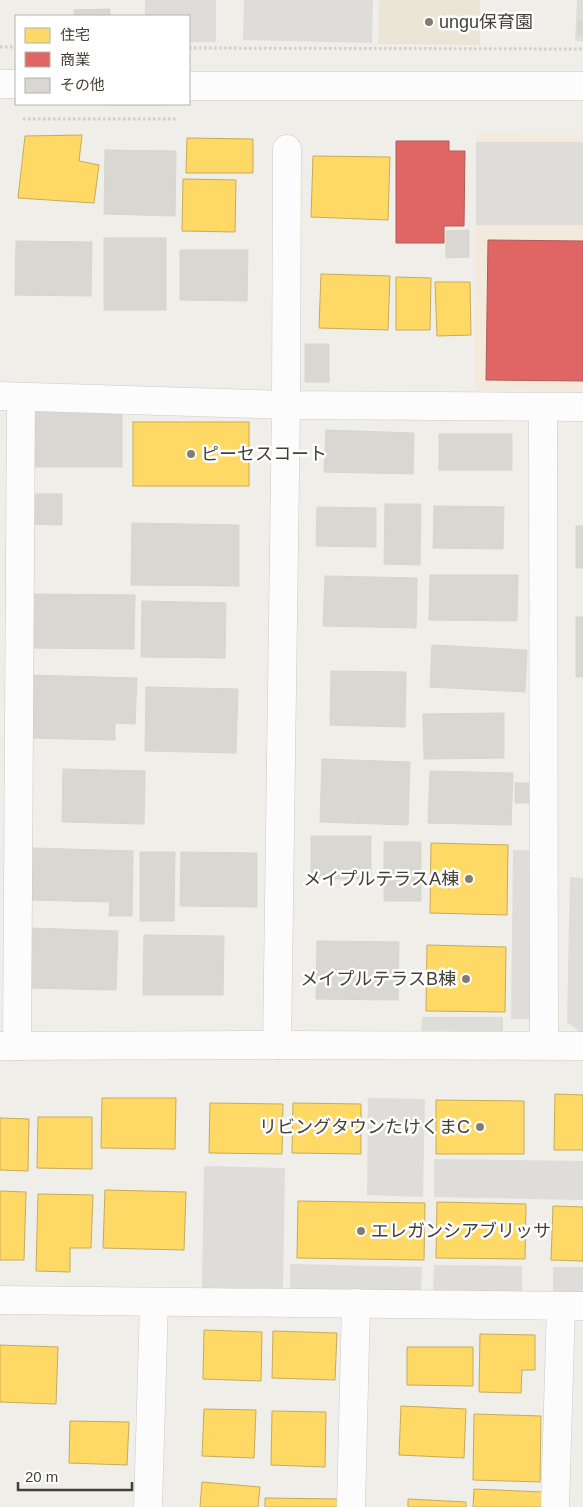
<svg xmlns="http://www.w3.org/2000/svg" width="583" height="1507" font-family="Arial,'Noto Sans JP',sans-serif">
	<style>
		.commercial { fill: #f3eadc }
		.education { fill: #ebe5d8 }
		.parking { fill: #dfddd9 }
		.homes { fill: #ffd966; stroke: #c8ab58 }
		.shops { fill: #e06666; stroke: #b25a58 }
		.building { fill: #d9d7d2; stroke: #d8d5cf }
		.lines { fill: none; stroke-linecap: round; stroke-linejoin: round }
		.minor-casing { stroke: #cccac5; stroke-width: 29 }
		.path { stroke: #d1cecb; stroke-width: 3; stroke-dasharray: 2.5 2.5; stroke-linecap: butt }
		.minor { stroke: #fdfcfc; stroke-width: 28 }
		.poi-dot { fill: #827c75; stroke: #fff; stroke-width: 2 }
		.labels { text-anchor: middle; stroke-width: 5; stroke-linejoin: round; paint-order: stroke }
		.poi-label { font-size: 18px; fill: #463f36; stroke: #fff; text-anchor: start }
	</style>
	<rect width="100%" height="100%" fill="#f0eee9"/>
	<polygon class="commercial" points="476,134 583,135 583,391 475,390"/>
	<polygon class="education" points="379,0 480,0 480,45 378,44"/>
	<g class="parking">
		<polygon points="145,0 216,0 216,42 189,42 189,16 145,16"/>
		<polygon points="244,0 373,0 372,43 243,40"/>
		<polygon points="577,0 583,0 583,41 575,41"/>
		<rect x="476" y="142" width="107" height="83"/>
		<polygon points="513,850 533,850 532,1019 511,1019"/>
		<polygon points="570,877 583,878 583,1034 567,1022"/>
		<polygon points="422,1017 503,1017 503,1037 421,1036"/>
		<polygon points="368,1098 425,1099 423,1197 367,1195"/>
		<polygon points="434,1159 583,1161 583,1200 434,1197"/>
		<polygon points="204,1166 285,1168 283,1289 202,1288"/>
		<polygon points="290,1264 422,1267 421,1292 290,1289"/>
		<polygon points="434,1265 522,1266 522,1293 433,1292"/>
		<rect x="553" y="1267" width="30" height="26"/>
	</g>
	<g class="homes">
		<polygon points="82,135 79,161 99,165 94,203 18,198 25,136"/>
		<polygon points="187,138 253,139 253,173 186,173"/>
		<polygon points="313,156 390,157 388,220 311,217"/>
		<polygon points="183,179 236,180 235,232 182,231"/>
		<polygon points="321,274 390,276 388,330 319,328"/>
		<polygon points="396,277 431,278 430,330 396,330"/>
		<polygon points="435,282 470,282 471,335 437,336"/>
		<rect x="133" y="422" width="116" height="64"/>
		<polygon points="431,843 508,845 507,915 430,913"/>
		<polygon points="427,945 506,947 505,1012 426,1011"/>
		<polygon points="555,1094 583,1095 583,1150 554,1150"/>
		<polygon points="102,1098 176,1098 175,1149 101,1148"/>
		<polygon points="436,1100 524,1101 524,1154 436,1154"/>
		<polygon points="210,1103 283,1104 282,1154 209,1153"/>
		<polygon points="293,1103 361,1104 361,1154 292,1153"/>
		<polygon points="38,1117 92,1117 92,1169 37,1168"/>
		<polygon points="0,1118 29,1119 28,1171 0,1170"/>
		<polygon points="105,1190 186,1192 184,1250 103,1248"/>
		<polygon points="0,1191 26,1192 24,1260 0,1260"/>
		<polygon points="38,1194 93,1195 91,1248 70,1248 70,1272 36,1271"/>
		<polygon points="298,1201 425,1203 424,1260 297,1258"/>
		<polygon points="437,1202 526,1204 525,1259 436,1258"/>
		<polygon points="553,1206 583,1207 583,1261 551,1260"/>
		<polygon points="204,1330 262,1332 261,1381 203,1379"/>
		<polygon points="273,1331 337,1333 335,1380 272,1378"/>
		<polygon points="480,1334 535,1335 535,1370 522,1370 521,1393 479,1392"/>
		<polygon points="0,1345 58,1347 56,1404 0,1402"/>
		<polygon points="407,1347 473,1347 473,1386 407,1385"/>
		<polygon points="401,1406 466,1409 464,1458 399,1455"/>
		<polygon points="204,1409 256,1410 254,1458 202,1456"/>
		<polygon points="272,1411 326,1412 325,1467 271,1465"/>
		<polygon points="474,1414 541,1416 540,1482 473,1480"/>
		<polygon points="70,1421 129,1422 127,1465 69,1463"/>
		<polygon points="202,1482 260,1487 258,1507 200,1507"/>
		<polygon points="474,1489 542,1492 541,1507 473,1507"/>
		<polygon points="265,1498 338,1499 338,1507 265,1507"/>
		<polygon points="408,1499 466,1502 466,1507 408,1507"/>
	</g>
	<g class="shops">
		<polygon points="396,141 449,141 449,151 465,151 464,226 444,226 444,243 396,243"/>
		<polygon points="488,240 583,241 583,381 486,380"/>
	</g>
	<g class="building">
		<polygon points="110,9 110,16 74,16 74,10"/>
		<rect x="578" y="21" width="5" height="14"/>
		<polygon points="105,150 176,151 175,216 104,214"/>
		<polygon points="469,230 469,257 446,258 446,231"/>
		<rect x="104" y="238" width="62" height="72"/>
		<polygon points="16,241 92,242 91,296 15,295"/>
		<polygon points="180,250 248,250 247,301 180,300"/>
		<rect x="305" y="344" width="24" height="38"/>
		<polygon points="122,410 122,467 31,467 31,411"/>
		<polygon points="326,430 414,433 413,474 324,472"/>
		<rect x="439" y="434" width="73" height="36"/>
		<polygon points="34,494 62,494 62,525 33,524"/>
		<polygon points="385,504 421,504 420,565 384,564"/>
		<polygon points="434,506 504,507 503,549 433,548"/>
		<polygon points="317,507 376,508 376,547 316,546"/>
		<polygon points="132,523 239,525 239,586 131,585"/>
		<rect x="576" y="526" width="7" height="42"/>
		<polygon points="430,575 518,575 517,621 429,620"/>
		<polygon points="325,576 417,578 416,628 323,626"/>
		<polygon points="29,594 135,595 134,649 29,648"/>
		<polygon points="142,601 226,603 225,658 141,657"/>
		<rect x="576" y="617" width="7" height="60"/>
		<polygon points="432,645 527,650 525,692 430,687"/>
		<polygon points="331,671 406,672 405,727 330,725"/>
		<polygon points="29,675 137,678 135,724 115,723 115,740 27,738"/>
		<polygon points="146,687 238,689 236,753 145,751"/>
		<polygon points="504,713 504,758 424,759 423,714"/>
		<polygon points="322,759 410,762 408,825 320,822"/>
		<polygon points="63,769 145,771 144,824 62,822"/>
		<polygon points="430,771 513,773 511,825 428,823"/>
		<rect x="515" y="783" width="17" height="20"/>
		<rect x="311" y="836" width="60" height="43"/>
		<rect x="384" y="842" width="37" height="59"/>
		<polygon points="33,848 133,851 132,916 109,916 110,902 31,900"/>
		<polygon points="140,852 175,852 174,921 140,921"/>
		<polygon points="181,852 257,853 257,907 180,906"/>
		<polygon points="31,928 118,931 116,990 29,988"/>
		<polygon points="144,935 224,936 223,995 143,995"/>
		<polygon points="317,941 399,942 398,1000 316,999"/>
	</g>
	<g class="lines">
		<defs>
			<g id="minor">
				<polyline points="0,84 16,84"/>
				<polyline points="189,86 583,86"/>
				<polyline points="0,396 286,405 583,407"/>
				<polyline points="543,407 544,1045"/>
				<polyline points="277,1045 286,405 287,149"/>
				<polyline points="0,1046 277,1045 583,1046"/>
				<polyline points="17,1046 21,397"/>
				<polyline points="0,1300 583,1306"/>
				<polyline points="148,1507 154,1303"/>
				<polyline points="351,1507 356,1303"/>
				<polyline points="555,1507 561,1306"/>
			</g>
		</defs>
		<use href="#minor" class="minor-casing"/>
		<g class="path">
			<polyline points="0,47 16,47"/>
			<polyline points="189,48 583,49"/>
			<polyline points="110,104 162,104"/>
			<polyline points="23,119 177,119"/>
		</g>
		<use href="#minor" class="minor"/>
	</g>
	<g class="poi-dot">
		<circle cx="429" cy="22" r="5"/>
		<circle cx="191" cy="454" r="5"/>
		<circle cx="469" cy="879" r="5"/>
		<circle cx="466" cy="979" r="5"/>
		<circle cx="480" cy="1127" r="5"/>
		<circle cx="361" cy="1231" r="5"/>
	</g>
	<g class="labels">
		<g class="poi-label">
			<text x="439" y="28">ungu保育園</text>
			<text x="201" y="460">ピーセスコート</text>
			<text x="459" y="885" text-anchor="end">メイプルテラスA棟</text>
			<text x="456" y="985" text-anchor="end">メイプルテラスB棟</text>
			<text x="470" y="1133" text-anchor="end">リビングタウンたけくまC</text>
			<text x="371" y="1237">エレガンシアブリッサ</text>
		</g>
	</g>
	<rect x="15" y="15" width="175" height="90" fill="#ffffff" stroke="#b5b2af"/>
	<rect x="25" y="28" width="25" height="15" fill="#ffd966" stroke="#b5b2af"/>
	<text x="60" y="40" font-size="15" fill="#463f36">住宅</text>
	<rect x="25" y="52" width="25" height="15" fill="#e06666" stroke="#b5b2af"/>
	<text x="60" y="65" font-size="15" fill="#463f36">商業</text>
	<rect x="25" y="78" width="25" height="15" fill="#d9d7d2" stroke="#b5b2af"/>
	<text x="60" y="90" font-size="15" fill="#463f36">その他</text>
	<path d="M18 1482v8h114v-8" fill="none" stroke="#463f36" stroke-width="2.5"/>
	<text x="25" y="1482" font-size="15" fill="#463f36" stroke="#ffffff" stroke-width="4" paint-order="stroke">20 m</text>
</svg>
